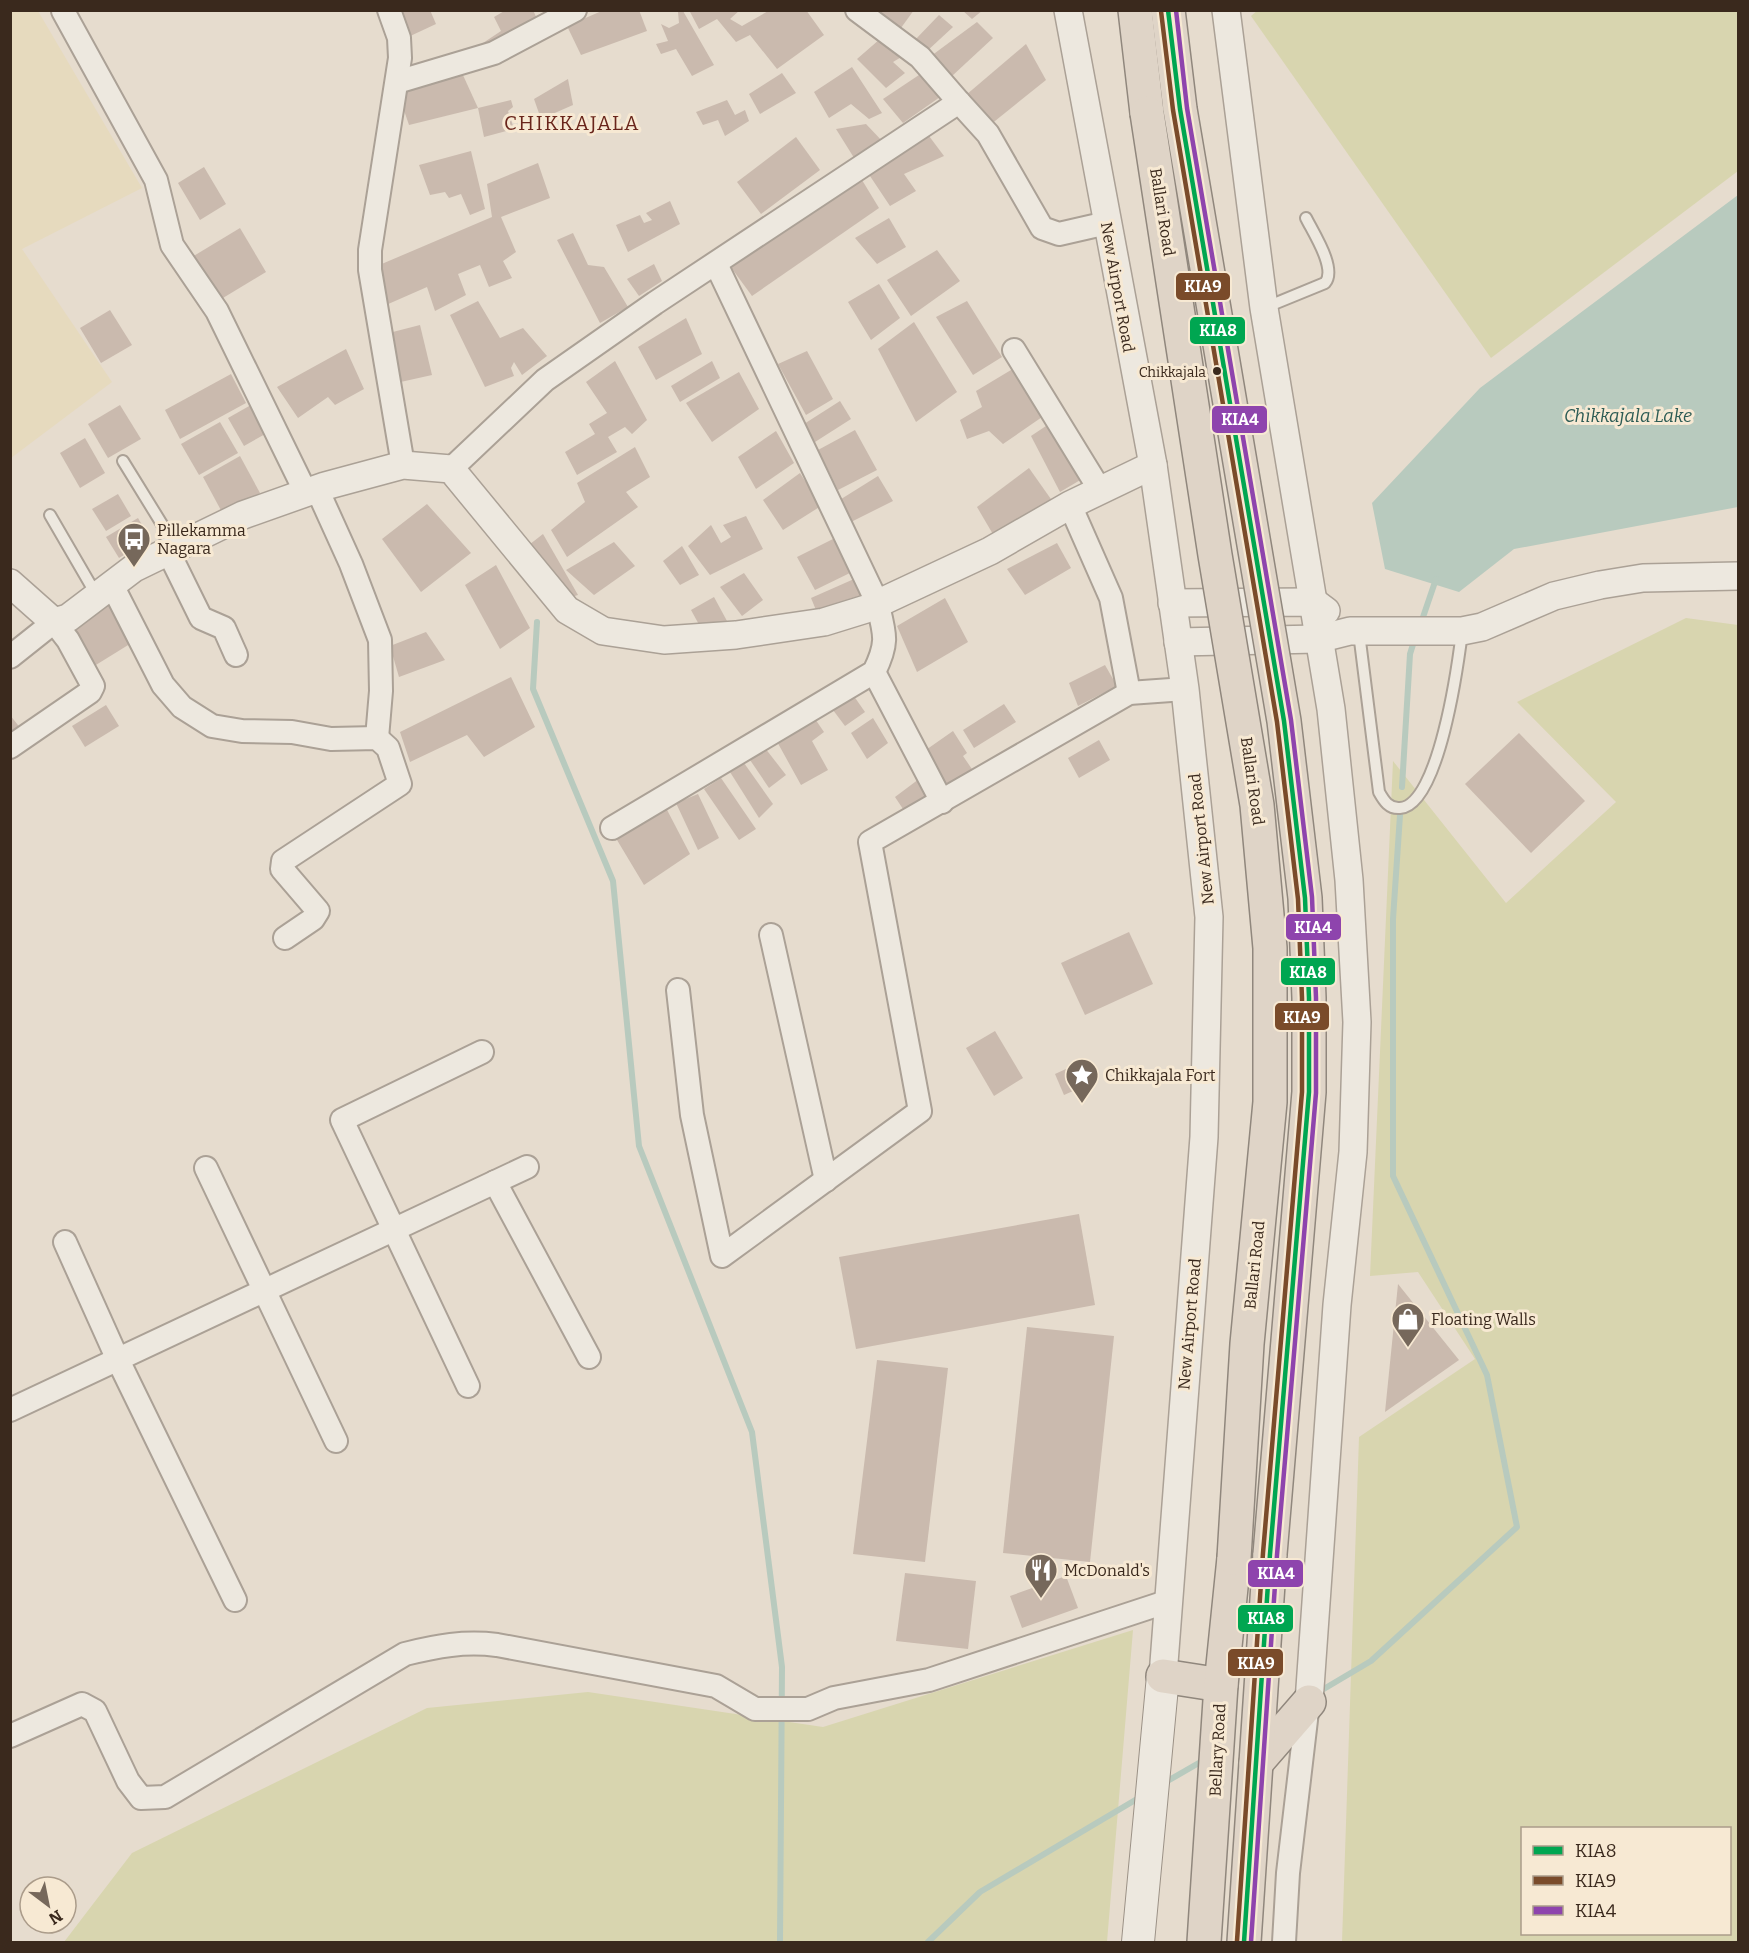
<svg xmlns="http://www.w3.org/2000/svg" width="1749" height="1953" font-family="Bitter,serif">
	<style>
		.farmland { fill: #e6dabe }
		.green { fill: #d8d5af; fill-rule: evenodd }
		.water { fill: #b8cabe }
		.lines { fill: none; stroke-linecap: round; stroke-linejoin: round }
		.stream { stroke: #b8cabe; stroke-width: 6 }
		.building { fill: #cabaae }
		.service-casing { stroke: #aba196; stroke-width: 14 }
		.minor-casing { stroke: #aba196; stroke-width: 26 }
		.tertiary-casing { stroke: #aba196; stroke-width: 30 }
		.secondary-casing { stroke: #9b9186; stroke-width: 34 }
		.trunk-casing { stroke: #90877d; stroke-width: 36 }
		.service { stroke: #ede8df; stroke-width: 10 }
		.minor { stroke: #ede8df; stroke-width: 22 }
		.tertiary { stroke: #ede8df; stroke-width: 27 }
		.secondary { stroke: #ede8df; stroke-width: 32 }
		.trunk { stroke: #dfd4c7; stroke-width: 33 }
		.trunk-bridge-casing { stroke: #90877d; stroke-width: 36; stroke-linecap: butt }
		.trunk-bridge { stroke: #dfd4c7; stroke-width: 33 }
		.bus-1-casing { stroke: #f7e9d3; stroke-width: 9 }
		.bus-2-casing { stroke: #f7e9d3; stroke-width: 9 }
		.bus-3-casing { stroke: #f7e9d3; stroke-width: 9 }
		.bus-1 { stroke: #00a651; stroke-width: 4.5 }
		.bus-2 { stroke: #7a4b2a; stroke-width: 4.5 }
		.bus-3 { stroke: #8e44ad; stroke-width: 4.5 }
		.bus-dot { fill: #3a291d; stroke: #f7e9d3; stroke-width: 2 }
		.labels { text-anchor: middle; stroke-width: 6; stroke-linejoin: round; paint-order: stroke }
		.bus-label { font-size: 14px; fill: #3a291d; stroke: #f7e9d3; text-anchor: end }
		.street-label { font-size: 16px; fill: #3a291d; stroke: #f7e9d3 }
		.poi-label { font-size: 16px; fill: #3a291d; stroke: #f7e9d3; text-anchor: start }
		.water-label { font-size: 18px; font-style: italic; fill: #2c5b54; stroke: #f7e9d3 }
		.quarter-label { font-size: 20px; letter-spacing: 1.5px; fill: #69251b; stroke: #f7e9d3 }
		.line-badge { stroke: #f7e9d3; stroke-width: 2 }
		.badge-label { font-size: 16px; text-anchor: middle; font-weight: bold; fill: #fff }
	</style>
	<rect width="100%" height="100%" fill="#e6dcce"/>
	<polygon class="farmland" points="11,10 38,11 142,188 22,249 112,382 11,458"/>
	<g class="green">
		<polygon points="1258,10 1738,11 1738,171 1491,358 1251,16"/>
		<path d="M1686,618L1738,625V1942H1342L1359,1437L1475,1359L1418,1272L1370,1276L1393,761L1506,903L1616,802L1517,702ZM1522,1828H1730V1934H1522Z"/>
		<polygon points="1133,1630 1107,1942 64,1942 132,1853 427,1708 588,1692 823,1727"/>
	</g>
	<polygon class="water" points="1738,195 1738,507 1514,549 1459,592 1385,569 1372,503 1480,388"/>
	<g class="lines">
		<g class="stream">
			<polyline points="537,622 533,689 613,881 639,1146 752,1432 782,1667 780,1942"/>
			<polyline points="1421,623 1436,579"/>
			<polyline points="1402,787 1410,654 1415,638"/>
			<polyline points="1317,1693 1371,1661 1517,1527 1487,1375 1393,1176 1393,919 1400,815"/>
			<polyline points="1164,1783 1204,1760"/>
			<polyline points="928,1942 980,1892 1142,1796"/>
		</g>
	</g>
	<g class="building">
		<polygon points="396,10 430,10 436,24 406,38"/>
		<polygon points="506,10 533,10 538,21 486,50 483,43 501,31 494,17"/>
		<polygon points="604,10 639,10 647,31 581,55 567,26"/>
		<polygon points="689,10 740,10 730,19 742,26 770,10 806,10 824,35 777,69 750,35 736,42 717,19 699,29"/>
		<polygon points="874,10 914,10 898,32"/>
		<polygon points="962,10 983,10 972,19"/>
		<polygon points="683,11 714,65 692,76 676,49 661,54 656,44 668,41 661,24 669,28 679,23 678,12"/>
		<polygon points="939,15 953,27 926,52 914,41"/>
		<polygon points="977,22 993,38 952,76 931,56"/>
		<polygon points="880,39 903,56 893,62 905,73 886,88 857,59"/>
		<polygon points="1026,44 1046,80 990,125 966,95"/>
		<polygon points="852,67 882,113 869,119 851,104 829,118 814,92"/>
		<polygon points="462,73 478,108 409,125 398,93"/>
		<polygon points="782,73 796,93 760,114 749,94"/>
		<polygon points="922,73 940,97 903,123 883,99"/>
		<polygon points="568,79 573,105 541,119 534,99"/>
		<polygon points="511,100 513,107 508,111 514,129 484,137 478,108"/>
		<polygon points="727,100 735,115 745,110 749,121 725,136 718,120 703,125 696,112"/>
		<polygon points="866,124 884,143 856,161 836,129"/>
		<polygon points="929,136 944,156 904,174 916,191 890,206 868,173"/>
		<polygon points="796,137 820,170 761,214 737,182"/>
		<polygon points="471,151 485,209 470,215 461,194 449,198 445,192 430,195 419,165"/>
		<polygon points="538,163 550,198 501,217 516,252 503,261 512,278 489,287 480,265 458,274 466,295 435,311 427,287 386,305 377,266 492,217 487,184"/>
		<polygon points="204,167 226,204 200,220 178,183"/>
		<polygon points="862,180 879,208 752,296 730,266"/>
		<polygon points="670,201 680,224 628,252 616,225 640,215 644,223 652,220 646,213"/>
		<polygon points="889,218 906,247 877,264 855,238"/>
		<polygon points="240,228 266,272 213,304 187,260"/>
		<polygon points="573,233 588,265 604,267 628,307 600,323 557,240"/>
		<polygon points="937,250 960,281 911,316 887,280"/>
		<polygon points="654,264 662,281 639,296 627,279"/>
		<polygon points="879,284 900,318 871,340 848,302"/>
		<polygon points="478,301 500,338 523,328 547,356 522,375 514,362 511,368 514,376 485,387 450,315"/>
		<polygon points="967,301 1002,357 973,375 936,317"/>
		<polygon points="110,310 132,345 101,363 80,328"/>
		<polygon points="686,318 702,354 656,380 638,347"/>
		<polygon points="914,322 957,392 916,422 878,349"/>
		<polygon points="420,325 432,375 396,383 385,334"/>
		<polygon points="346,349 364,389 335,405 328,397 298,418 277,387"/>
		<polygon points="807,351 833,399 806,415 778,364"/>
		<polygon points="615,361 647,420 632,434 625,427 608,437 617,452 577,475 565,452 595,434 589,424 607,413 586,382"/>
		<polygon points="712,361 720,378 680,402 671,386"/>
		<polygon points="1016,367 1045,415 1003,444 989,431 967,439 960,420 982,407 976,391"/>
		<polygon points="739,372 759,409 712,442 686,403"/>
		<polygon points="231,374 246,403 180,439 165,410"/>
		<polygon points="840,401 851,419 815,442 804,424"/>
		<polygon points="120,405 141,439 108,458 88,424"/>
		<polygon points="251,405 267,433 244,446 228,418"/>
		<polygon points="220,422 238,453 199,475 181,444"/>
		<polygon points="1049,424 1082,479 1060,492 1031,436"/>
		<polygon points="855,430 877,470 838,490 818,450"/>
		<polygon points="776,431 794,463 756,489 738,457"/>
		<polygon points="85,438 105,473 80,488 60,453"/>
		<polygon points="635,447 650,477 626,492 638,507 567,557 551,530 585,502 577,483"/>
		<polygon points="240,456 260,493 223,514 203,477"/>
		<polygon points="1029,468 1053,502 994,536 977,507"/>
		<polygon points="800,473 821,506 783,530 763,500"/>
		<polygon points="878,476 893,501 851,522 838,501"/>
		<polygon points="118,494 131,516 106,531 92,509"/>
		<polygon points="427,504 471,553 421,592 382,539"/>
		<polygon points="746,516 763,549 710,575 688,546 711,525 721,543 731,537 723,525"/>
		<polygon points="138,518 150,539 119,558 106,537"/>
		<polygon points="543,534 578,595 568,598 525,548"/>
		<polygon points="833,539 854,571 815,590 797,557"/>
		<polygon points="614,542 635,566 594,595 566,570"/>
		<polygon points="1057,543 1071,568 1025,595 1007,569"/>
		<polygon points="682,546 699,575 680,585 663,561"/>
		<polygon points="496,565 530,628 500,649 465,585"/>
		<polygon points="744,573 763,600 742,616 720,587"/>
		<polygon points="854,579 862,595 816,610 811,598"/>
		<polygon points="714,597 727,621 702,630 691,610"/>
		<polygon points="945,598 968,642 917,672 897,626"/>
		<polygon points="109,603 133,642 91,668 67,629"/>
		<polygon points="426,632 445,660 399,677 390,646"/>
		<polygon points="1105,665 1117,686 1078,706 1069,683"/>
		<polygon points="511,677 535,727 484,757 467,735 410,762 400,732"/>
		<polygon points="851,692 865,712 845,726 830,706"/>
		<polygon points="1004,704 1016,722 974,748 963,730"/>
		<polygon points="106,705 119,726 85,747 72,726"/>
		<polygon points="10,715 21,729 10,737"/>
		<polygon points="813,716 824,732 812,741 828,770 801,785 775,738"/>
		<polygon points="873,718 888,743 867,759 851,733"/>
		<polygon points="953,731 967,753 963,756 976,775 946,792 923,752"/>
		<polygon points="1519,733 1585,801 1531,853 1465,784"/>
		<polygon points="1099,740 1110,760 1079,778 1068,758"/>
		<polygon points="765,748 786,775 769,788 748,757"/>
		<polygon points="744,763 773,804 759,818 730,772"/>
		<polygon points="721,778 756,829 739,840 704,789"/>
		<polygon points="919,779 930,800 907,815 895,797"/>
		<polygon points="698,794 719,838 698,850 676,803"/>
		<polygon points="665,806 690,854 644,885 614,835"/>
		<polygon points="1129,932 1153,984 1085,1015 1061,963"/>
		<polygon points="995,1031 1023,1078 994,1096 966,1048"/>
		<polygon points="1079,1063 1089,1084 1064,1095 1055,1074"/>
		<polygon points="1079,1214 1095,1305 856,1349 839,1257"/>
		<polygon points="1398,1284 1459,1360 1385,1412"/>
		<polygon points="1027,1327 1114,1336 1090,1562 1003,1553"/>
		<polygon points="877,1360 948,1368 925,1562 853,1554"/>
		<polygon points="905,1573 976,1581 968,1649 896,1641"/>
		<polygon points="1066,1576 1078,1608 1022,1628 1010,1596"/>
	</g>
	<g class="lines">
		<defs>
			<g id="service">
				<path d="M1264,308L1325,283C1337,269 1314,234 1306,218"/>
				<polyline points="123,461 176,547"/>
				<polyline points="50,515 97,596"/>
				<path d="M1359,633L1379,792C1384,801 1389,809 1400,808C1439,806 1458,664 1462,632"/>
			</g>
			<g id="minor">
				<polyline points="389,10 399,38 400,58 370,250 370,270 403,465"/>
				<polyline points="857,10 920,57 959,102"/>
				<polyline points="63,11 156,180 172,245 217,311 306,493"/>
				<polyline points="397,82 494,53 575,10"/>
				<polyline points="1014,350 1100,490"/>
				<polyline points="451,469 545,380 655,303 959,102 988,134 1042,228 1059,234 1107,223"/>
				<polyline points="317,489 351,564 380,640 381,691 377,738"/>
				<polyline points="1070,505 1111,598 1129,693"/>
				<polyline points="168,551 201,618 224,628 236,655"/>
				<polyline points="112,585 163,685 182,707 212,726 242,731 292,732 331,739 377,738 388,748 400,784 283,861 282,869 318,911 313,919 285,938"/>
				<polyline points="10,657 54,622 68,640 93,686 90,692 10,747"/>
				<polyline points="874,672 942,802"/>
				<path d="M612,828L874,672C889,642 885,634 877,602L716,264"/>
				<polyline points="771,935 826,1180"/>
				<polyline points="678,990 692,1115 722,1256 920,1111 870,842 1129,693 1185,689"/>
				<polyline points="206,1168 336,1441"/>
				<polyline points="495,1182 589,1357"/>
				<polyline points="65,1242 118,1360 235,1600"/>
				<polyline points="468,1386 342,1120 482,1052"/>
				<polyline points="10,1410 527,1167"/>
				<path d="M10,1736L82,1704L95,1711L128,1781L141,1798L165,1797L405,1654C437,1646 464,1641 497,1645L716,1686L755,1709H808L834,1698L929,1680L1166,1602"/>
				<polyline points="1284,1942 1288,1873 1308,1703"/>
			</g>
			<g id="tertiary">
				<polyline points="1068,10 1153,465 1185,689 1209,917 1204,1137 1163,1676"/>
				<polyline points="1226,10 1264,308 1331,709 1349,880 1357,1022 1353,1152 1337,1305 1309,1702"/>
				<polyline points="10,583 54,622 68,618 134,568 243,515 325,486 403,465 451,469 567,610 603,631 664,640 736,635 824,622 866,609 990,551 1070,505 1153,465"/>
				<polyline points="1172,603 1314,602 1326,611"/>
				<polyline points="1178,642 1318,639 1350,631 1462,631 1482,627 1554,596 1600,585 1643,578 1738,576"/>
			</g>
			<polyline id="secondary" points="1138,1942 1163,1676"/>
			<g id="trunk">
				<polyline points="1135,10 1147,113"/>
				<polyline points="1168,10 1180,109"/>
				<polyline points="1163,1676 1221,1685"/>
				<polyline points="1256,1763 1309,1702"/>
				<polyline points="1204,1942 1221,1685 1234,1558"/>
				<polyline points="1244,1942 1270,1554"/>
			</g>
		</defs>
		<use href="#service" class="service-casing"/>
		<use href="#minor" class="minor-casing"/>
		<use href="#tertiary" class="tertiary-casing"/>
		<use href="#secondary" class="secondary-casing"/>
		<use href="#trunk" class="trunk-casing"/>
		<use href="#service" class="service"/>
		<use href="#minor" class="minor"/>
		<use href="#tertiary" class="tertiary"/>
		<use href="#secondary" class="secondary"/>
		<use href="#trunk" class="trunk"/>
		<defs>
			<g id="trunk-bridge">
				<polyline points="1180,109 1284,721 1305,898 1309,998 1309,1092 1270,1554"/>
				<polyline points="1147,113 1215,555 1257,805 1270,948 1270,1102 1247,1344 1234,1558"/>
			</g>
		</defs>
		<use href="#trunk-bridge" class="trunk-bridge-casing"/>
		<use href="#trunk-bridge" class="trunk-bridge"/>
		<defs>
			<polyline id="bus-1" points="1168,10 1180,109 1284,721 1305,898 1309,998 1309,1092 1270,1554 1244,1942"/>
			<polyline id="bus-2" points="1161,11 1173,110 1277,722 1298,899 1302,998 1302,1092 1263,1553 1237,1941"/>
			<polyline id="bus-3" points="1176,10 1187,108 1291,720 1312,897 1316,998 1316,1093 1277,1555 1251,1942"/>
		</defs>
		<use href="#bus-1" class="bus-1-casing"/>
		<use href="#bus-2" class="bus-2-casing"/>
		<use href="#bus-3" class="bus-3-casing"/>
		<use href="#bus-1" class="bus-1"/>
		<use href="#bus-2" class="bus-2"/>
		<use href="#bus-3" class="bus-3"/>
	</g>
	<defs>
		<symbol id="bus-pin" viewBox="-11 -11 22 30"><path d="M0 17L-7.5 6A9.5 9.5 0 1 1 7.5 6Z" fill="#76685b" stroke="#f7e9d3"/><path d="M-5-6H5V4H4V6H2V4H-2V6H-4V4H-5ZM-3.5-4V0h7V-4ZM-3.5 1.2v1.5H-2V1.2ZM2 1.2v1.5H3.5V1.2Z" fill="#fff"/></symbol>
		<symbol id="sight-pin" viewBox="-11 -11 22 30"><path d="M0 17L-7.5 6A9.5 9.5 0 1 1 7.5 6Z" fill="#76685b" stroke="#f7e9d3"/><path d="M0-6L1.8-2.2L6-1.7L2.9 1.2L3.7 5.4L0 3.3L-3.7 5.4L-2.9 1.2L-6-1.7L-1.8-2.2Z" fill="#fff"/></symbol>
		<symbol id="shop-pin" viewBox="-11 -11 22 30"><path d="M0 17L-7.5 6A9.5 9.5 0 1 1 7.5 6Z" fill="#76685b" stroke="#f7e9d3"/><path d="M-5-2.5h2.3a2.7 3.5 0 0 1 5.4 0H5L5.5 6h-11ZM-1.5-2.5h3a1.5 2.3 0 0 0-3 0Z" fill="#fff"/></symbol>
		<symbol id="restaurant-pin" viewBox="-11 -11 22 30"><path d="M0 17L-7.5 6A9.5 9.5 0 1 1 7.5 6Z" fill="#76685b" stroke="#f7e9d3"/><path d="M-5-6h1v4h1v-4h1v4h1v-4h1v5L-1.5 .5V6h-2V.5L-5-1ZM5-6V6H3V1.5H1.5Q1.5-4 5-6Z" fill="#fff"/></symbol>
	</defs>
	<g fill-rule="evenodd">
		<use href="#bus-pin" x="115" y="520" width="38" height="52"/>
		<use href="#sight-pin" x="1063" y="1056" width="38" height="52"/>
		<use href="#shop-pin" x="1389" y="1300" width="38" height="52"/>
		<use href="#restaurant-pin" x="1022" y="1551" width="38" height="52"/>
	</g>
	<circle class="bus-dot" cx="1217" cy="371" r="5"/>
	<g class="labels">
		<g class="bus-label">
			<text x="1206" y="377">Chikkajala</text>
		</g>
		<g class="street-label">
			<text transform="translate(1163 212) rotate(81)" y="6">Ballari Road</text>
			<text transform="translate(1118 287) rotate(80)" y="6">New Airport Road</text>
			<text transform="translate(1253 781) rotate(82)" y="6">Ballari Road</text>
			<text transform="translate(1201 839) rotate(-96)" y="6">New Airport Road</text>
			<text transform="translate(1254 1265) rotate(-84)" y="6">Ballari Road</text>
			<text transform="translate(1189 1324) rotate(-85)" y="6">New Airport Road</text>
			<text transform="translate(1217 1750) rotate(-87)" y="6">Bellary Road</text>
		</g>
		<g class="poi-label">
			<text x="157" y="536">Pillekamma<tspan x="157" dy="18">Nagara</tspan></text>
			<text x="1105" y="1081">Chikkajala Fort</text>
			<text x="1431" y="1325">Floating Walls</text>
			<text x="1064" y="1576">McDonald's</text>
		</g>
		<g class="water-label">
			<text x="1628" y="422">Chikkajala Lake</text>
		</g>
		<g class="quarter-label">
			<text x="572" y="130">CHIKKAJALA</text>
		</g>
	</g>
	<g class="line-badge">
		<rect x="1175" y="272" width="56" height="29" rx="6" fill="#7a4b2a"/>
		<rect x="1189" y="316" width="57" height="29" rx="6" fill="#00a651"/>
		<rect x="1211" y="405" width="57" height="29" rx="6" fill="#8e44ad"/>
		<rect x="1285" y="913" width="57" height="28" rx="6" fill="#8e44ad"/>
		<rect x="1280" y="957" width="56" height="29" rx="6" fill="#00a651"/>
		<rect x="1274" y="1002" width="56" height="29" rx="6" fill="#7a4b2a"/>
		<rect x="1247" y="1559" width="57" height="29" rx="6" fill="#8e44ad"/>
		<rect x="1237" y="1604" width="57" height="29" rx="6" fill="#00a651"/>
		<rect x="1227" y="1648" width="57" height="29" rx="6" fill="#7a4b2a"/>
	</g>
	<g class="badge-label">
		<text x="1203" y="292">KIA9</text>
		<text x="1218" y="336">KIA8</text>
		<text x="1240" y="425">KIA4</text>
		<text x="1313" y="933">KIA4</text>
		<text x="1308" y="978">KIA8</text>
		<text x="1302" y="1023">KIA9</text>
		<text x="1276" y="1579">KIA4</text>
		<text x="1266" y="1624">KIA8</text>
		<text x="1256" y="1669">KIA9</text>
	</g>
	<rect width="1749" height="1953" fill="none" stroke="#3a291d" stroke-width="24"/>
	<rect x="1521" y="1827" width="210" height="108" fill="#f7e9d3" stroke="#ab9c8a" stroke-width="1.5"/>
	<rect x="1533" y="1846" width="30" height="9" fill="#00a651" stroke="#ab9c8a" stroke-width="1.5"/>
	<text x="1575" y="1857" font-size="18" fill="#3a291d">KIA8</text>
	<rect x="1533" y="1876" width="30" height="9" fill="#7a4b2a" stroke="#ab9c8a" stroke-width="1.5"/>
	<text x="1575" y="1887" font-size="18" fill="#3a291d">KIA9</text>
	<rect x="1533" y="1906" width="30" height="9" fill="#8e44ad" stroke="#ab9c8a" stroke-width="1.5"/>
	<text x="1575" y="1917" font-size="18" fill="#3a291d">KIA4</text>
	<g transform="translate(48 1905) rotate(148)"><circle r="28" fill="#f7e9d3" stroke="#ab9c8a" stroke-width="1.5"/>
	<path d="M0-4.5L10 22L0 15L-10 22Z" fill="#76685b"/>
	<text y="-9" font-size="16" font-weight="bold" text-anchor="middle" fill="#3a291d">N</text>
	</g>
</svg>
